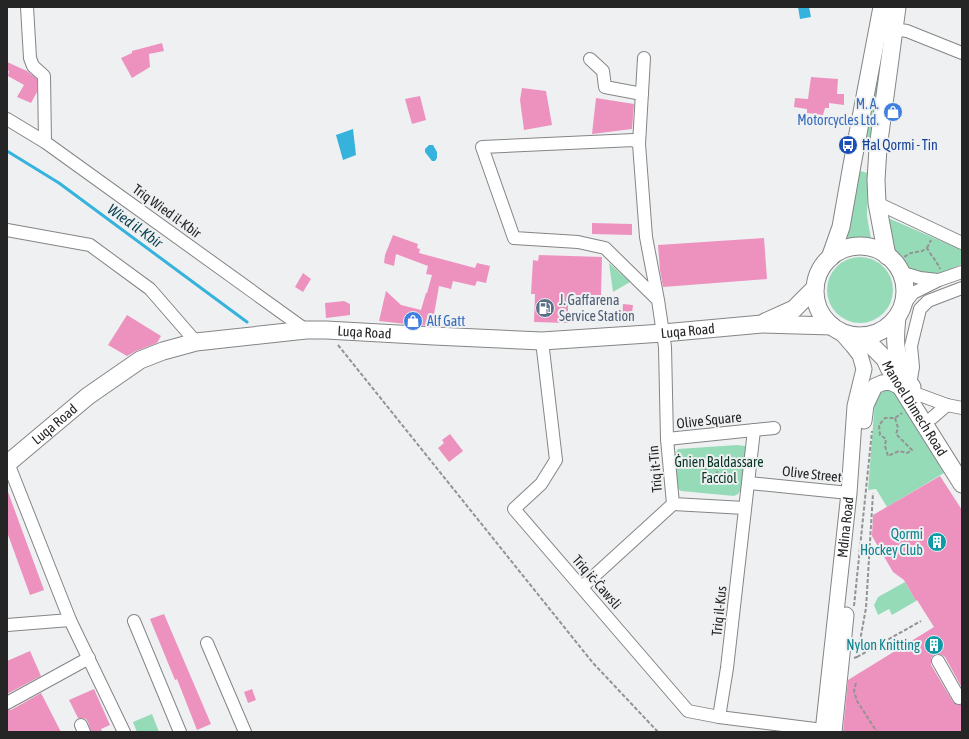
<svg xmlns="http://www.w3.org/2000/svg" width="969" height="739" font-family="'Asap Condensed',sans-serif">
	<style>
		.green { fill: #96dbb7 }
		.water { fill: #35b3dd }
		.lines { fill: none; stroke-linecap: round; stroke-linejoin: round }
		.stream { stroke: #35b3dd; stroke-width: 3 }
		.building { fill: #ed92bf }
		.minor-casing { stroke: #848586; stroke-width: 14 }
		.major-casing { stroke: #848586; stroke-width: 17 }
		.highway-casing { stroke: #848586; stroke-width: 19 }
		.path { stroke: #939394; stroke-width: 2; stroke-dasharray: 4 2; stroke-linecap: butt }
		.minor { stroke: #fff; stroke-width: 12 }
		.major { stroke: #fff; stroke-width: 15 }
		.highway { stroke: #fff; stroke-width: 17 }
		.labels { text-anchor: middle; stroke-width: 4; stroke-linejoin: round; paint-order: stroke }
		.shop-label { font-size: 14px; fill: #366cbe; stroke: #eff0f1; text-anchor: end }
		.transit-label { font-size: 14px; fill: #164399; stroke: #eff0f1; text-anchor: start }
		.street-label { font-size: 14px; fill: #252526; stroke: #eff0f1 }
		.service-label { font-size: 14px; fill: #4e5e75; stroke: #eff0f1; text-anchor: start }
		.park-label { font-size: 14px; fill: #063623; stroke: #eff0f1 }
		.culture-label { font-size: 14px; fill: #0d838f; stroke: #eff0f1; text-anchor: end }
		.water-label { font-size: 15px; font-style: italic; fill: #083f50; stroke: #eff0f1 }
	</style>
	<rect width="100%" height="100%" fill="#eff0f1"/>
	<g class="green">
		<polygon points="887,19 870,140 866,138"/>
		<polygon points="860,171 868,173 867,216 871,239 857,238 845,241"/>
		<polygon points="888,218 962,250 962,264 934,277 909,269 895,252"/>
		<circle cx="860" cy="290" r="33"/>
		<polygon points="609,263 630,282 613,292"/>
		<polygon points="889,388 897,392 944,473 887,507 876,489 868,490 875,400 881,390"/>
		<polygon points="737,445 745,446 746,452 741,490 738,494 734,496 681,491 676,487 675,454 678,449"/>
		<polygon points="905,582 916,601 892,615 889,609 878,615 874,605 878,597"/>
		<polygon points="152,714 159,732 137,732 133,722"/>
	</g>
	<g class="water">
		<polygon points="798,7 809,7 811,17 800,19"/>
		<polygon points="353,129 356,155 343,160 336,135"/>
		<polygon points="429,145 433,145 437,152 437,158 435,161 432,161 425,152 425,149"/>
	</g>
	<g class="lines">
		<polyline class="stream" points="7,151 59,183 247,322"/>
	</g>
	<g class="building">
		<polygon points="162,43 164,51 149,54 150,67 132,78 121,58 132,53 132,51"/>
		<polygon points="7,62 27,71 37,79 37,92 31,103 17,97 24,85 8,76 9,71 7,70"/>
		<polygon points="811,77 838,79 837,94 844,94 844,105 829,103 829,108 825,108 823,115 807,113 807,109 794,107 795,98 808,99"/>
		<polygon points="522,88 546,91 552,125 524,130 520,100"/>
		<polygon points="420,96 426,120 412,124 405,99"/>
		<polygon points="596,98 634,104 632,129 592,134"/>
		<polygon points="592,223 632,224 632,235 592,234"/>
		<polygon points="393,235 418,244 417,248 420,249 419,253 475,268 477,263 490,266 486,283 477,281 475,286 453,281 451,289 439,286 432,326 406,324 379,321 386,291 401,305 421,310 426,293 427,293 432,275 426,274 428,266 396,254 394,266 384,263 385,255"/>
		<polygon points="764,238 767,279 663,287 660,270 658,245"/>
		<polygon points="539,255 602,257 601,295 568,295 568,323 534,322 535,294 531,294 533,260 538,261"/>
		<polygon points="303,273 311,279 303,292 295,287"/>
		<polygon points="344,301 350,304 350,315 326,318 325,303"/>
		<polygon points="623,304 633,305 631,321 622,320"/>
		<polygon points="127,315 161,336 157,343 136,351 127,356 108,345"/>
		<polygon points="450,434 463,451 449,462 438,448 444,443 442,440"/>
		<polygon points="940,476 962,510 962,688 945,657 942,655 938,654 934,655 931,658 931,665 953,702 958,705 962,705 962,732 843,732 848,680 934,627 917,600 916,601 904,580 893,572 872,536 873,515"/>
		<polygon points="8,492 44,590 30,595 7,532 7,493"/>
		<polygon points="164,614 211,724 197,730 177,679 175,680 150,619"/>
		<polygon points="30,651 41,676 7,694 7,661"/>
		<polygon points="94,689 110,725 101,729 102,732 91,732 88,722 86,719 82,718 78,718 69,700"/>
		<polygon points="252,689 256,700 248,703 244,692"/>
		<polygon points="41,693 61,732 7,732 7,710 11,710"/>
	</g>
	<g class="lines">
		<defs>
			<g id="minor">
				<polyline points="27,7 30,58 33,66 44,76 45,142"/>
				<polyline points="893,29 907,31 962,53"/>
				<polyline points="590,59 603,71 605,87 642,94"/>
				<polyline points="7,119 45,142 306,330"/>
				<polyline points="639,144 644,58"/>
				<polyline points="877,203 962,243"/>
				<polyline points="7,230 90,245 150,289 196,342"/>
				<polyline points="900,272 920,278 938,280"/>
				<polyline points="902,307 913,293 939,280 962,272"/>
				<polyline points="542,341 556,460 541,484 514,509 688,711 719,717 823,730"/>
				<polyline points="910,385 913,367 911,346 920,309 928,301 962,288"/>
				<polyline points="917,394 947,405 962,408"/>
				<polyline points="932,418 947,405"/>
				<polyline points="667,439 774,428"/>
				<polyline points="8,463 70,620 124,732"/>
				<polyline points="749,483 849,493"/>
				<polyline points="673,504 745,508"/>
				<polyline points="582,587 673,504 667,439 665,347 658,300 646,237 639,144 634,140 482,147 514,238 578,242 605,248 658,300"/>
				<polyline points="134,621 180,732"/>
				<polyline points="7,625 70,620"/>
				<polyline points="207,643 245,732"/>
				<polyline points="938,661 959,698 962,695"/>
				<polyline points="7,703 89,658"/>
				<polyline points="719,717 727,668 754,430"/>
				<polyline points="81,725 84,732"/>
			</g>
			<g id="major">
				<polyline points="864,421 866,405 875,386 882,383 889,382 901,387"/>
				<path id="s1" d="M823,732L849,493L855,406L864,369L860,355L853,346L840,331"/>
				<polyline points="834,732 846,615"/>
			</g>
			<g id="highway">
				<circle cx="860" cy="291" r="45"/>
				<polyline points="887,256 877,203 876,180 878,148 897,7"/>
				<polyline points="830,258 841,227 852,165 882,7"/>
				<path d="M897,317C896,328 894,341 897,352C899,362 906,379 912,387"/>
				<polyline points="765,322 794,309 815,288"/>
				<path id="s2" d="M862,336L885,359L889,368L962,484"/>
				<path id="s3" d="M7,464L88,396L140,360L163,351L196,342L306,330H326L434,336L542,341L663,333L762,324L832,326"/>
			</g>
		</defs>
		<use href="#minor" class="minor-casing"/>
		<use href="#major" class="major-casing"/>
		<use href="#highway" class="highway-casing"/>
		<g class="path">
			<polyline points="927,248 931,240"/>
			<path d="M899,260L911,253L922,251L927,248C931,256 937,261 940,269"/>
			<polyline points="338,345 593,663 658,732"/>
			<polyline points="895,418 898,428 896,434 912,450 907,453 899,451 888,456 885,446 886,439 880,435 879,425 885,418 895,418 902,413"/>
			<circle cx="711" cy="472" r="6"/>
			<polyline points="854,606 872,431"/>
			<polyline points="857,657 921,621"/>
			<polyline points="854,658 857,657 866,608 873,493"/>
			<polyline points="856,683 854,691 857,701 877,732"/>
		</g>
		<use href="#minor" class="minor"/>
		<use href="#major" class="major"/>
		<use href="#highway" class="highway"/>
	</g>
	<defs>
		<symbol id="shop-disc" viewBox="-11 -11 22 22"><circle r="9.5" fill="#3f7fe0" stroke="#eff0f1"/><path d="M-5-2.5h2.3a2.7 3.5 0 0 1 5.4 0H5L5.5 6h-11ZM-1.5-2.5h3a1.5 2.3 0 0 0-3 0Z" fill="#fff"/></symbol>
		<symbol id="bus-disc" viewBox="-11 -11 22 22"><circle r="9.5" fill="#1a4fb4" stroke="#eff0f1"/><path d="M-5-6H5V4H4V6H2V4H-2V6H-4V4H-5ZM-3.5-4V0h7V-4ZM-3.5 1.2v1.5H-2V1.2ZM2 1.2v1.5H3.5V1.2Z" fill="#fff"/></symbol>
		<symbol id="fuel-disc" viewBox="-11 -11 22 22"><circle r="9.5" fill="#5c6f8a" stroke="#eff0f1"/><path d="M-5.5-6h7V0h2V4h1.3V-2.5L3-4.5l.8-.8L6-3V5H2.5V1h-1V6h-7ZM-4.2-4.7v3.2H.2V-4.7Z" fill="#fff"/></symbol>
		<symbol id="building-disc" viewBox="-11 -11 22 22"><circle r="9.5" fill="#0f9aa8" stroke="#eff0f1"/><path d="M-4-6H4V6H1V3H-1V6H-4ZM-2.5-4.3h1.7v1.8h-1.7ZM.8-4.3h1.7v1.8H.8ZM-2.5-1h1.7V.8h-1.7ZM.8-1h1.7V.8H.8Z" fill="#fff"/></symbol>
	</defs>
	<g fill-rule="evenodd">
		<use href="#shop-disc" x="882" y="101" width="22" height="22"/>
		<use href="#bus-disc" x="837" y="134" width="22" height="22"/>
		<use href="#fuel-disc" x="534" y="297" width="22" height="22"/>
		<use href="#shop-disc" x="402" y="310" width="22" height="22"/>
		<use href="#building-disc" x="926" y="531" width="22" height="22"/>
		<use href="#building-disc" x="923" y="634" width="22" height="22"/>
	</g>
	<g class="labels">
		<g class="shop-label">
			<text x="879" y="109">M. A.<tspan x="879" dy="16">Motorcycles Ltd.</tspan></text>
			<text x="427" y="326" text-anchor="start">Alf Gatt</text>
		</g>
		<g class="transit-label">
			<text x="862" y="150">Ħal Qormi - Tin</text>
		</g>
		<g class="street-label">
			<text transform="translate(167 211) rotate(36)" y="5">Triq Wied il-Kbir</text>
			<text dy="5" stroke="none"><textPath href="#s3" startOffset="721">Luqa Road</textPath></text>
			<text dy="5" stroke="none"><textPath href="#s3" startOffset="397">Luqa Road</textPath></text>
			<text dy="5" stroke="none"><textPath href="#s2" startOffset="90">Manoel Dimech Road</textPath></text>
			<text transform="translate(709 420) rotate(-6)" y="5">Olive Square</text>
			<text dy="5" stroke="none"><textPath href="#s3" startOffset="62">Luqa Road</textPath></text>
			<text transform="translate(655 469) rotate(-95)" y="5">Triq it-Tin</text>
			<text transform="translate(812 474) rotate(6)" y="5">Olive Street</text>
			<text dy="5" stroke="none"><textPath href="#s1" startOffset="206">Mdina Road</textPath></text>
			<text transform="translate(597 582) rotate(49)" y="5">Triq iċ-Ċawsli</text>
			<text transform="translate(719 611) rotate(-84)" y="5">Triq il-Kus</text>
		</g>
		<g class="service-label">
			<text x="559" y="305">J. Gaffarena<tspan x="559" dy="16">Service Station</tspan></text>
		</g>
		<g class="park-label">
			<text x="719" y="467">Ġnien Baldassare<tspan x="719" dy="16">Facciol</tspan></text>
		</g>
		<g class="culture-label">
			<text x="923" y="539">Qormi<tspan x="923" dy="16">Hockey Club</tspan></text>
			<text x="920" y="650">Nylon Knitting</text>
		</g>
		<g class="water-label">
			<text transform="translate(135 226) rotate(36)" y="5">Wied il-Kbir</text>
		</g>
	</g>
	<rect width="969" height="739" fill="none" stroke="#252526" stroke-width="16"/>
</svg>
